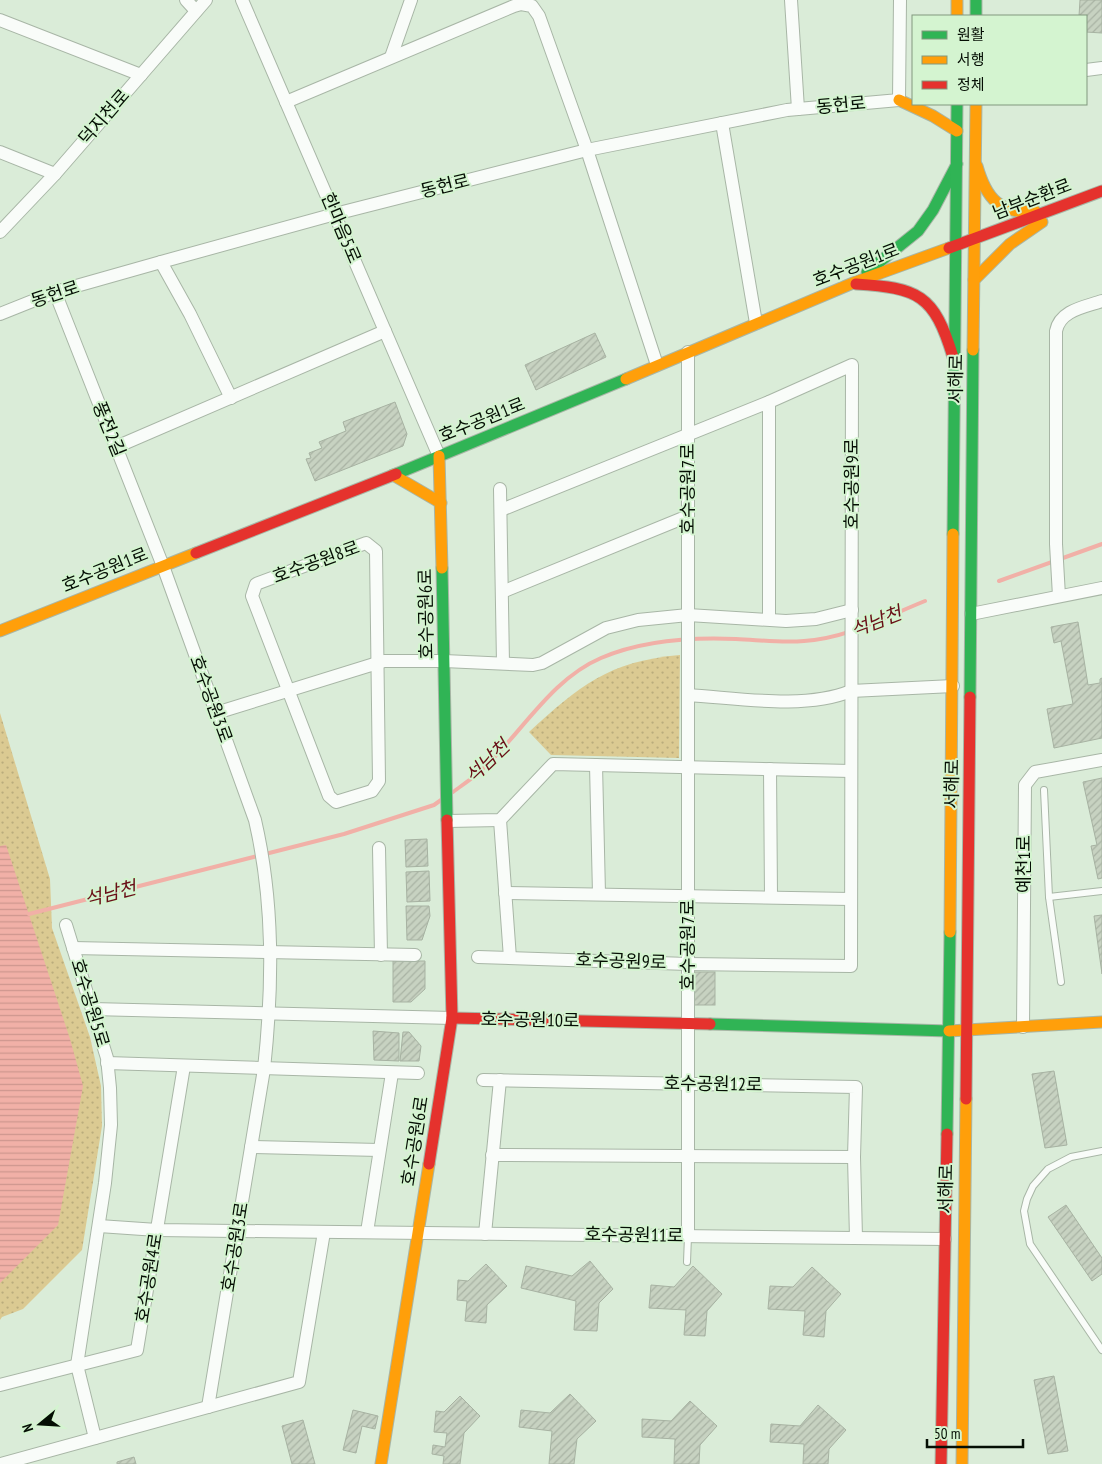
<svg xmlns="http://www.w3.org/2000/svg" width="1102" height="1464" font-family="'PT Sans Narrow','Noto Sans KR',sans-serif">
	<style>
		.park { fill: url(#park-dots) }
		.water { fill: url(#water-rules) }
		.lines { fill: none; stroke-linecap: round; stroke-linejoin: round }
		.stream { stroke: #f1b0a7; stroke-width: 4 }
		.building { fill: url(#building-hatch); stroke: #a7b2a2 }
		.lane-casing { stroke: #a8b6a6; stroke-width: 8 }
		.street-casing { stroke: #a8b6a6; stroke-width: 14 }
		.fast-casing { stroke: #a8b6a6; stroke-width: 13 }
		.slow-casing { stroke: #a8b6a6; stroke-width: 13 }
		.jam-casing { stroke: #a8b6a6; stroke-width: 13 }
		.lane { stroke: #f9fcf9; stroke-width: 6 }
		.street { stroke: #f9fcf9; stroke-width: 12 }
		.fast { stroke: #30b455; stroke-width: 11 }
		.slow { stroke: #ff9f0a; stroke-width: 11 }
		.jam { stroke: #e5322d; stroke-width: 11 }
		.labels { text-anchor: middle; stroke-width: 4; stroke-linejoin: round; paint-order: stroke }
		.street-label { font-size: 18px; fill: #050e04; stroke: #d4f4d0 }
		.water-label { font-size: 19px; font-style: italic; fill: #690f17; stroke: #d4f4d0 }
	</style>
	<defs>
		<pattern id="park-dots" width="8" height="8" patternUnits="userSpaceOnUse" patternTransform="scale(1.25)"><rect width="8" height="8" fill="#dbca92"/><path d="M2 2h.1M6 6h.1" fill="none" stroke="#baac7c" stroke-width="1.8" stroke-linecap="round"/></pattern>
		<pattern id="water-rules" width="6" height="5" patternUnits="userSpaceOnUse" patternTransform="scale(1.25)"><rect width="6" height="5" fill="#f1b0a7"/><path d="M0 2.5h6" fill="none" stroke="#cd968e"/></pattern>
		<pattern id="building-hatch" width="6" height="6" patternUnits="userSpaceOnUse" patternTransform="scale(1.25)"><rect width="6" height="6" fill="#c7d2c1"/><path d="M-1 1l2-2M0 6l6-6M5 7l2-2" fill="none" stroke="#a9b3a4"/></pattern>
	</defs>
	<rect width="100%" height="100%" fill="#daecd8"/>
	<g class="park">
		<path d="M680,655L679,758L551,755L529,732C579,686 609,661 680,655Z"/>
		<polygon points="0,713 50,879 52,928 90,1037 101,1086 102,1126 82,1250 23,1309 2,1317 0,1320"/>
	</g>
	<polygon class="water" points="6,845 70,1039 83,1086 58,1225 0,1283 0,846"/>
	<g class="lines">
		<g class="stream">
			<polyline points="999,581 1102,544"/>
			<path d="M453,792C461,786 470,780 477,774C519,738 549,680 601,658C643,640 691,637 736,639C759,640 781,643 804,641C848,638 885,617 925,601"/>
			<polyline points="29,914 344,834 434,805 441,800"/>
		</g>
	</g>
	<g class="building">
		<polygon points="1080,0 1102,0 1102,33 1086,32 1086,16 1079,16"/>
		<polygon points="595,333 606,357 536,390 525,365"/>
		<polygon points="395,402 407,434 403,446 315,481 306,459 311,458 309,453 322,448 319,442 346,431 343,422"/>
		<polygon points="1078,622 1088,685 1100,683 1100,679 1102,678 1102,738 1054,748 1047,709 1073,704 1061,641 1054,643 1051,627"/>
		<polygon points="1102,778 1102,878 1098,879 1091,846 1097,845 1083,782"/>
		<polygon points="427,839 428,866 406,867 405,840"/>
		<polygon points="429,871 430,901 407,902 406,872"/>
		<polygon points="406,906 429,906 430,916 422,940 407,940"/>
		<polygon points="1102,915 1102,974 1094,916"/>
		<polygon points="393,961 425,961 425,989 411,1002 393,1002"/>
		<rect x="689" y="972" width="26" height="33"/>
		<polygon points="373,1031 399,1033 399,1061 374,1060"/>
		<polygon points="403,1032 409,1032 421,1046 419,1061 400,1061"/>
		<polygon points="1054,1071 1067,1145 1045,1148 1032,1074"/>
		<polygon points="1066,1205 1102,1258 1102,1274 1092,1281 1048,1217"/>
		<polygon points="590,1261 613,1289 599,1303 597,1331 574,1330 576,1301 521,1288 526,1266 572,1276"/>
		<polygon points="486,1264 507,1286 487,1305 486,1323 465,1321 467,1301 457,1300 458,1280 468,1281"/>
		<polygon points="693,1266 722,1294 707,1311 705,1336 684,1335 686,1310 649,1308 651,1285 674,1287"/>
		<polygon points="812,1267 841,1294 826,1311 824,1337 803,1335 805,1311 768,1309 770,1286 793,1287"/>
		<polygon points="1054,1376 1068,1451 1048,1454 1034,1380"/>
		<polygon points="570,1394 596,1421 577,1439 574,1464 549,1464 552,1431 519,1427 521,1410 550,1413"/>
		<polygon points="460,1396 480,1416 464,1433 460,1464 443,1464 444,1456 432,1454 433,1445 445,1447 447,1433 434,1432 436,1411 444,1412"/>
		<polygon points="690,1401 717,1426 700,1445 699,1464 674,1464 675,1439 642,1437 642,1419 671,1421"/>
		<polygon points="818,1405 846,1430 829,1449 828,1464 803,1464 804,1444 770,1442 771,1424 800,1426"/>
		<polygon points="353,1410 378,1416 375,1429 362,1426 356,1453 343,1450"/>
		<polygon points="303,1420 315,1464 292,1464 282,1426"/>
		<polygon points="134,1457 136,1464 117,1464 117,1462"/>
	</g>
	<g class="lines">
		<defs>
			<g id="lane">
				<polyline points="1044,790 1049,897 1061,982"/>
				<polyline points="1049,897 1102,891"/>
				<polyline points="1102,1151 1071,1157 1048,1169 1033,1186 1027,1199 1024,1211 1030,1244 1102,1350"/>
				<polyline points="687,1262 688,1236"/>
			</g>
			<g id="street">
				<polyline points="186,0 196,11"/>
				<polyline points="242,0 439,456"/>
				<polyline points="791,0 798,109"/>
				<polyline points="0,20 141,75"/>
				<polyline points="391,57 411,0"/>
				<polyline points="1086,70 1102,68"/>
				<polyline points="286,102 514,6 521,4 532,6 539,16 587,150 657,365"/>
				<polyline points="722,123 756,323"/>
				<polyline points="0,152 55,174"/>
				<polyline points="0,232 55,174 206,0"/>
				<polyline points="161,262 190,314 231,398"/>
				<path d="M55,292L163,566L255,820C274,902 273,985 264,1069L208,1407"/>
				<polyline points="0,314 55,292 161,262 335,214 587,150 787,110 899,100 900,0"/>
				<polyline points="769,402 769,619"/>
				<polyline points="116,447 385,331"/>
				<polyline points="500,489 503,663"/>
				<polygon points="366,543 376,551 379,781 372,791 336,802 329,796 252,596 256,584"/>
				<polyline points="502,592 688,516"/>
				<path d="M1059,596L1056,544V331C1060,310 1085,307 1102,301"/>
				<polyline points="971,614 1102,588"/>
				<path d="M688,695C738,698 804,710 851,691L953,686"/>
				<polyline points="216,713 384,661 444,661 533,665 542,663 606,628 638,620 688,615 786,621 816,619 852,610"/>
				<polyline points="596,765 599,894"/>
				<polyline points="770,769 771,897"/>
				<polyline points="500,820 510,958"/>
				<polyline points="448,821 500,820 553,764 851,771"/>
				<polyline points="379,848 381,955"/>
				<polyline points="505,893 851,899"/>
				<polyline points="66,925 107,1058 110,1088 111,1125 105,1183 77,1365 95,1438"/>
				<polyline points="73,948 415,955"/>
				<polyline points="478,957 688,964 851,966 852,365 769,402 501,510"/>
				<polyline points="92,1009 452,1018"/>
				<polyline points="1023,1027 1025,785 1035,772 1102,760"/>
				<polyline points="107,1063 418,1073"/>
				<polyline points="483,1080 856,1087 854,1157 856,1238"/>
				<polyline points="251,1147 379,1150"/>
				<polyline points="492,1155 854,1157"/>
				<polyline points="99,1226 157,1230 945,1239"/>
				<polyline points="367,1232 392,1073"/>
				<polyline points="485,1234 500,1080"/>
				<polyline points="688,1236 688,352"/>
				<polyline points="0,1385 137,1350 184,1066"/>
				<polyline points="1,1464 299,1382 324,1232"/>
			</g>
			<g id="fast">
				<polyline points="976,0 976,16"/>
				<polyline points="867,272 918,231 933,210 957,164"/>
				<polyline points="396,474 626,379"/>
				<polyline points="953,534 957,104"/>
				<polyline points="442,568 447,820"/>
				<polyline points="970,697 973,350"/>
				<polyline points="710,1024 949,1031"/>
				<polyline points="947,1134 950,932"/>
			</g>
			<g id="slow">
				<polyline points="957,0 957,16"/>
				<polyline points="899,100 933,116 957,131"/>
				<path d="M977,166C986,198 1000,215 1035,211"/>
				<polyline points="974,280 1010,244 1042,222"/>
				<polyline points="973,350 976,104"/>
				<polyline points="626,379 853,283 949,248"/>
				<polyline points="439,456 442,568"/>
				<polyline points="393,475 441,503"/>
				<polyline points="0,631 196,553"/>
				<polyline points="950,932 953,534"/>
				<polyline points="949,1031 1102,1022"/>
				<polyline points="381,1464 429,1164"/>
				<polyline points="962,1464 966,1099"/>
			</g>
			<g id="jam">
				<polyline points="949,248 1102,191"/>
				<path d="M856,284C918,288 934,294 953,357"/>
				<polyline points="196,553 396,474"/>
				<polyline points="452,1018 710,1024"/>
				<polyline points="966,1099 970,697"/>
				<polyline points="429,1164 452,1018 447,820"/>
				<polyline points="941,1464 947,1134"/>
			</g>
		</defs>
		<use href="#lane" class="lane-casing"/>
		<use href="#street" class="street-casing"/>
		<use href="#fast" class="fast-casing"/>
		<use href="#slow" class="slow-casing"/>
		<use href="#jam" class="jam-casing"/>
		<use href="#lane" class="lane"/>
		<use href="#street" class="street"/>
		<use href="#fast" class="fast"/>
		<use href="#slow" class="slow"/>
		<use href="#jam" class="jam"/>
	</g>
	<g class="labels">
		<g class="street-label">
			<text transform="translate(841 105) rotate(-5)" y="6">동헌로</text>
			<text transform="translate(104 117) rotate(-49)" y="6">덕지천로</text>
			<text transform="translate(445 186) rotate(-14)" y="6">동헌로</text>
			<text transform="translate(1032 199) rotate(-21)" y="6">남부순환로</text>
			<text transform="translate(341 228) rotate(67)" y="6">한마음5로</text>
			<text transform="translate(856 265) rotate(-21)" y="6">호수공원1로</text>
			<text transform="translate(55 294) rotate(-18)" y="6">동헌로</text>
			<text transform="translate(956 379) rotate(-89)" y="6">서해로</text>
			<text transform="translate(482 420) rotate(-22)" y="6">호수공원1로</text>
			<text transform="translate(109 429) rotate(68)" y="6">풍전2길</text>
			<text transform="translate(852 484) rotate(-90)" y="6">호수공원9로</text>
			<text transform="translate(688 489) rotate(-90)" y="6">호수공원7로</text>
			<text transform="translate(316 562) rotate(-20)" y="6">호수공원8로</text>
			<text transform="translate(105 570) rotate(-22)" y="6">호수공원1로</text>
			<text transform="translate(426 614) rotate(-91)" y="6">호수공원6로</text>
			<text transform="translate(211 699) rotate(70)" y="6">호수공원3로</text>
			<text transform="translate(952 784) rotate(-89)" y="6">서해로</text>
			<text transform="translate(1024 864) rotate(-90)" y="6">예천1로</text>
			<text transform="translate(688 945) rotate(-90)" y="6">호수공원7로</text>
			<text transform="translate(621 961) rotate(2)" y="6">호수공원9로</text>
			<text transform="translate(90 1003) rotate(73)" y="6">호수공원5로</text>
			<text transform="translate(530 1020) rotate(1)" y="6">호수공원10로</text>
			<text transform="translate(713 1084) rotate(1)" y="6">호수공원12로</text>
			<text transform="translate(415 1141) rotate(-81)" y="6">호수공원6로</text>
			<text transform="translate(946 1189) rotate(-89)" y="6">서해로</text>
			<text transform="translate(634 1235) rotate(1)" y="6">호수공원11로</text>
			<text transform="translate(235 1247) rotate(-81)" y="6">호수공원3로</text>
			<text transform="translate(149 1278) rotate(-81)" y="6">호수공원4로</text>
		</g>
		<g class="water-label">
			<text transform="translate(876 621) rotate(-21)" y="7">석남천</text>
			<text transform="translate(487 761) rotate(-44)" y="7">석남천</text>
			<text transform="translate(110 893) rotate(-14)" y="7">석남천</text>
		</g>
	</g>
	<rect x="912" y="15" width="175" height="90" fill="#d4f4d0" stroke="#81987e"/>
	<rect x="922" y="31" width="25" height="8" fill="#30b455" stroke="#81987e"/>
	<text x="957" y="40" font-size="15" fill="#050e04">원활</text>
	<rect x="922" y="56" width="25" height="8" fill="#ff9f0a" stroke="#81987e"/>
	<text x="957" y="65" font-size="15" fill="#050e04">서행</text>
	<rect x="922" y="81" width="25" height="8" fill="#e5322d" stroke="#81987e"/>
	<text x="957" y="90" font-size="15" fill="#050e04">정체</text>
	<g transform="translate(40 1424) rotate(252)" stroke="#d4f4d0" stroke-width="4" paint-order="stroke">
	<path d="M0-4L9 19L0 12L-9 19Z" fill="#050e04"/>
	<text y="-8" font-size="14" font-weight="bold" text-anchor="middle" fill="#050e04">N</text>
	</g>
	<path d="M927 1439v8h96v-8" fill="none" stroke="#050e04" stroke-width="2.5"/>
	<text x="934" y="1439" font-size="15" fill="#050e04" stroke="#d4f4d0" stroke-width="4" paint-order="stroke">50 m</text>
</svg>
